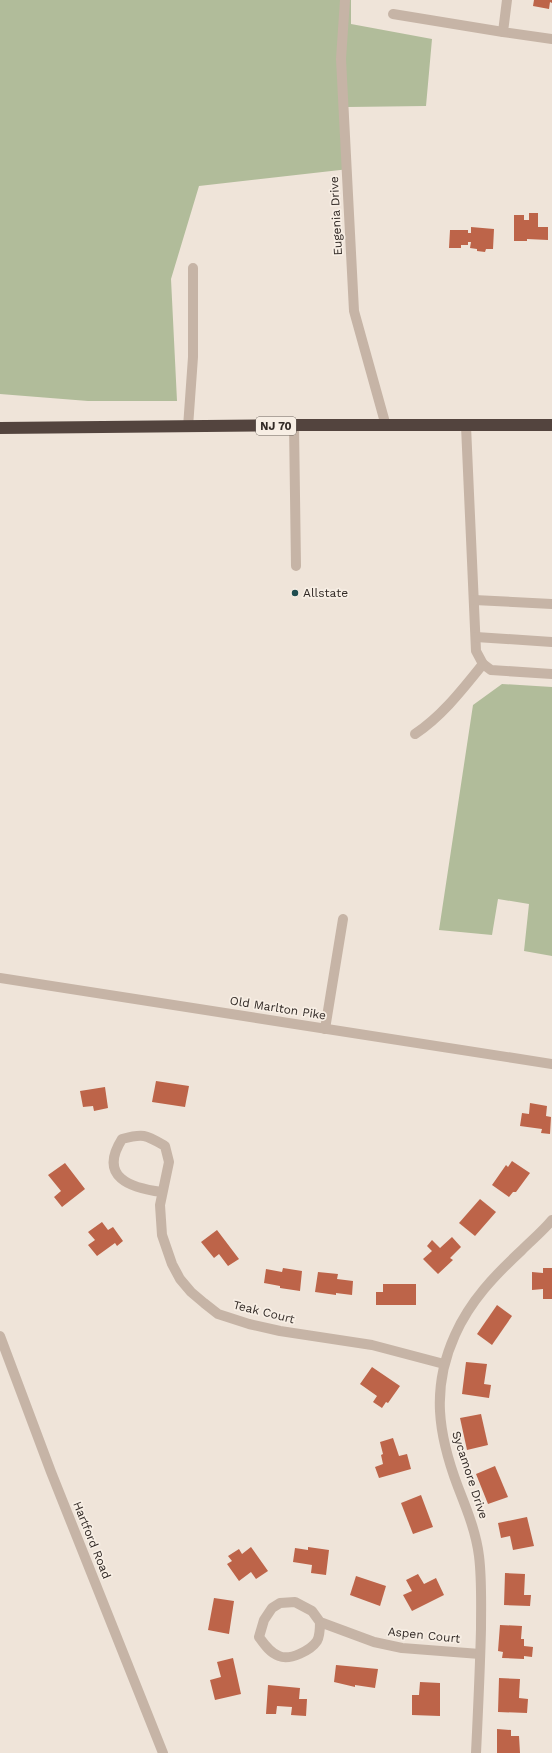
<svg xmlns="http://www.w3.org/2000/svg" width="552" height="1753" font-family="'Work Sans',sans-serif">
	<style>
		.green { fill: #b1bc9a }
		.building { fill: #bd6449 }
		.lines { fill: none; stroke-linecap: round; stroke-linejoin: round }
		.minor { stroke: #c6b4a6; stroke-width: 10 }
		.highway { stroke: #53443e; stroke-width: 12 }
		.poi-dot { fill: #1f4d50; stroke: #f7eee4; stroke-width: 1.5 }
		.labels { text-anchor: middle; stroke-width: 3.5; stroke-linejoin: round; paint-order: stroke }
		.shield { fill: #f7eee4; stroke: #6d655f; stroke-width: 1 }
		.shield-label { font-size: 11px; font-weight: bold; fill: #322a26 }
		.street-label { font-size: 12px; fill: #322a26; stroke: #f7eee4 }
		.poi-label { font-size: 12px; fill: #322a26; stroke: #f7eee4; text-anchor: start }
	</style>
	<rect width="100%" height="100%" fill="#efe4d9"/>
	<g class="green">
		<polygon points="0,0 351,0 351,24 432,39 426,106 348,107 349,169 199,186 171,279 177,401 88,401 0,394"/>
		<polygon points="502,684 552,687 552,956 524,951 529,904 498,899 492,935 439,930 473,705"/>
	</g>
	<g class="building">
		<polygon points="534,0 552,0 552,3 550,2 549,9 533,6"/>
		<polygon points="529,213 538,213 538,227 548,227 548,240 527,239 527,241 514,241 514,215 524,215 524,220 529,220"/>
		<polygon points="471,227 494,229 493,249 486,249 485,252 477,251 477,249 470,248 471,242 468,242 468,245 461,245 461,248 449,248 450,230 468,230 468,233 471,233"/>
		<polygon points="156,1081 189,1086 185,1107 152,1102"/>
		<polygon points="105,1087 108,1108 94,1111 93,1106 83,1107 80,1091"/>
		<polygon points="530,1103 547,1106 546,1116 551,1117 550,1134 541,1133 542,1129 520,1126 522,1113 529,1114"/>
		<polygon points="512,1161 530,1173 516,1192 513,1192 509,1197 492,1185 506,1165 508,1167"/>
		<polygon points="65,1163 85,1189 62,1207 54,1197 61,1191 48,1175"/>
		<polygon points="480,1199 496,1212 475,1236 459,1223"/>
		<polygon points="102,1222 108,1230 113,1227 123,1241 117,1246 115,1243 97,1256 88,1245 95,1240 88,1232"/>
		<polygon points="217,1230 239,1259 228,1266 219,1254 214,1258 201,1242"/>
		<polygon points="452,1237 461,1247 450,1258 453,1260 438,1274 423,1259 432,1251 427,1246 432,1240 440,1248"/>
		<polygon points="283,1268 302,1271 300,1291 280,1288 280,1286 264,1283 266,1269 282,1272"/>
		<polygon points="543,1268 552,1268 552,1299 543,1299 543,1289 532,1290 532,1272 543,1273"/>
		<polygon points="318,1272 338,1274 337,1279 353,1281 352,1295 336,1293 336,1295 315,1292"/>
		<polygon points="383,1284 416,1284 416,1305 376,1305 376,1292 383,1292"/>
		<polygon points="497,1305 512,1316 492,1345 477,1334"/>
		<polygon points="466,1362 487,1364 484,1384 491,1385 489,1398 462,1394"/>
		<polygon points="372,1367 400,1386 388,1403 386,1402 382,1408 373,1402 377,1396 360,1384"/>
		<polygon points="481,1414 488,1445 467,1450 460,1418"/>
		<polygon points="393,1438 399,1456 407,1454 411,1469 379,1478 375,1467 383,1464 381,1455 383,1454 380,1442"/>
		<polygon points="495,1466 508,1497 488,1504 476,1474"/>
		<polygon points="421,1495 433,1527 413,1534 401,1503"/>
		<polygon points="527,1517 534,1546 513,1550 510,1536 501,1538 498,1523"/>
		<polygon points="251,1547 268,1571 256,1579 251,1572 239,1581 227,1564 232,1561 228,1556 239,1549 242,1554"/>
		<polygon points="308,1547 329,1550 326,1575 311,1573 312,1565 293,1562 295,1548 308,1550"/>
		<polygon points="505,1573 525,1574 524,1595 531,1595 530,1606 504,1605"/>
		<polygon points="418,1574 424,1584 436,1578 444,1595 412,1611 403,1595 412,1591 406,1580"/>
		<polygon points="356,1576 386,1586 380,1606 350,1595"/>
		<polygon points="214,1598 234,1601 229,1634 208,1630"/>
		<polygon points="500,1625 522,1626 521,1639 524,1639 524,1646 533,1647 532,1657 524,1656 524,1659 502,1658 503,1652 498,1651"/>
		<polygon points="233,1658 241,1694 215,1700 210,1680 221,1677 217,1662"/>
		<polygon points="336,1665 378,1669 375,1688 355,1685 355,1687 334,1682"/>
		<polygon points="499,1678 520,1679 519,1698 528,1699 527,1713 498,1712"/>
		<polygon points="420,1682 440,1683 440,1716 412,1715 412,1695 419,1695"/>
		<polygon points="268,1685 300,1688 299,1699 307,1699 306,1716 291,1715 292,1707 277,1706 276,1714 266,1714"/>
		<polygon points="497,1729 511,1730 511,1736 519,1736 520,1753 497,1753"/>
	</g>
	<g class="lines">
		<g class="minor">
			<polyline points="345,0 341,59 354,311 386,426"/>
			<polyline points="507,0 503,32 552,39"/>
			<polyline points="393,14 503,32"/>
			<polyline points="294,425 296,566"/>
			<polyline points="466,426 476,651 483,664 491,670 552,674"/>
			<polyline points="188,427 193,357 193,268"/>
			<polyline points="474,600 552,604"/>
			<polyline points="476,637 552,642"/>
			<path d="M415,734C442,716 462,690 483,664"/>
			<polyline points="0,978 552,1064"/>
			<polyline points="325,1029 343,919"/>
			<path d="M162,1192C130,1188 98,1177 122,1139C144,1133 146,1135 165,1146L169,1162L160,1205L162,1235L172,1264L180,1279L191,1292L204,1303L218,1314L249,1324L280,1331L372,1345L444,1364"/>
			<polyline points="0,1336 51,1472 163,1753"/>
			<path d="M320,1622C320,1628 320,1636 317,1641C311,1650 290,1661 279,1656C270,1653 264,1644 259,1637L264,1620L272,1608L280,1603L295,1602L312,1611L320,1622L374,1642L402,1648L480,1654"/>
			<path d="M476,1753C478,1712 480,1670 481,1629C481,1605 482,1580 479,1556C476,1532 467,1510 458,1487C438,1434 431,1388 455,1335C470,1301 495,1275 522,1250C532,1240 543,1231 552,1220"/>
		</g>
		<polyline class="highway" points="0,428 294,425 552,425"/>
	</g>
	<circle class="poi-dot" cx="295" cy="593" r="4"/>
	<g class="labels">
		<rect class="shield" x="256" y="417" width="40" height="18" rx="3"/>
		<g class="shield-label">
			<text x="276" y="430">NJ 70</text>
		</g>
		<g class="street-label">
			<text transform="translate(336 216) rotate(-93)" y="4">Eugenia Drive</text>
			<text transform="translate(278 1008) rotate(9)" y="4">Old Marlton Pike</text>
			<text transform="translate(264 1312) rotate(14)" y="4">Teak Court</text>
			<text transform="translate(470 1475) rotate(72)" y="4">Sycamore Drive</text>
			<text transform="translate(92 1540) rotate(68)" y="4">Hartford Road</text>
			<text transform="translate(424 1635) rotate(6)" y="4">Aspen Court</text>
		</g>
		<g class="poi-label">
			<text x="303" y="597">Allstate</text>
		</g>
	</g>
</svg>
